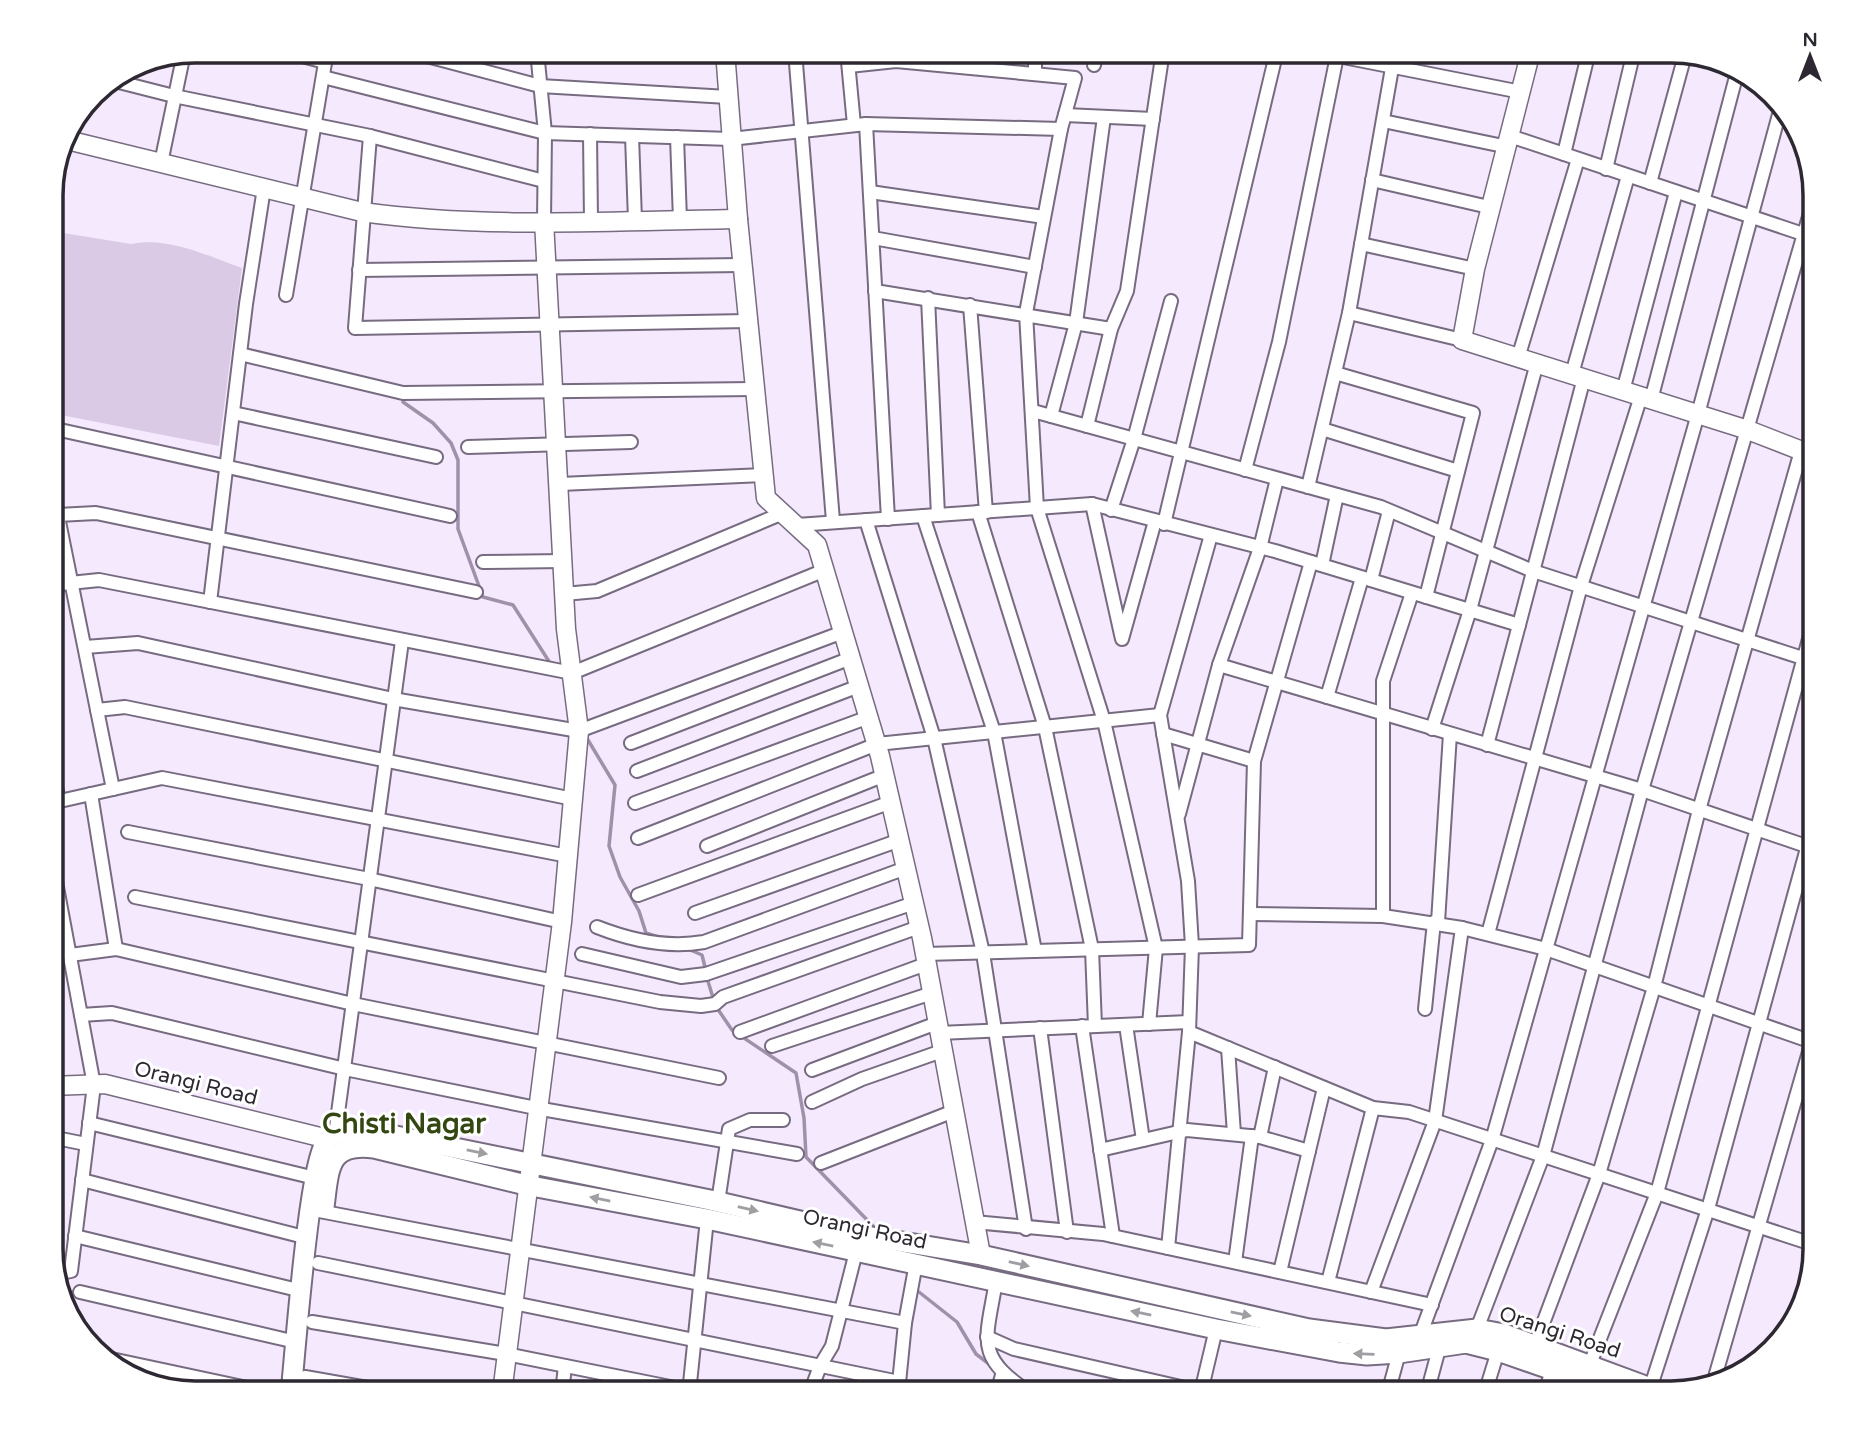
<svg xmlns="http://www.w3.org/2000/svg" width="1866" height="1444" font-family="'Varela Round',sans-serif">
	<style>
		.green { fill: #dacae6 }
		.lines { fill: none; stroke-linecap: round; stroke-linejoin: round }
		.stream { stroke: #a091ab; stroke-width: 3.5 }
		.street-casing { stroke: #776b81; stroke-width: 16 }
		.secondary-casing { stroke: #776b81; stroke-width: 21 }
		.primary-casing { stroke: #776b81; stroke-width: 23 }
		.street { stroke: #fff; stroke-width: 12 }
		.secondary { stroke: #fff; stroke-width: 18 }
		.primary { stroke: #fff; stroke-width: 19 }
		.oneway { fill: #a09ea2 }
		.labels { text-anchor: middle; stroke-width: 6; stroke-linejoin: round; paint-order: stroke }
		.street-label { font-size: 21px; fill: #2d2831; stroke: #fff }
		.district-label { font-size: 28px; font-weight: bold; fill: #344713; stroke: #fff }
		.rim { fill: none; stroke: #2d2831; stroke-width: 3.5 }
	</style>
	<rect width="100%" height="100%" fill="#f5e9fd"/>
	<path class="green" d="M51,231L131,244C168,236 208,256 242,268L219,446L51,413Z"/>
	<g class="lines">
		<g class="stream">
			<polyline points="403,402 433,423 451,443 458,460 458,529 483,597 513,605 550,663"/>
			<polyline points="588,740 615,785 609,846 620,877 639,911 646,933 658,937"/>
			<polyline points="688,949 702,955 706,971"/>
			<polyline points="707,978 714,1001"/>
			<polyline points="717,1008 732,1030 796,1073 804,1118 806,1157 874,1227"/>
			<polyline points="919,1292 957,1322 976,1354 993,1367"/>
		</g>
		<defs>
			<g id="street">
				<polyline points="283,51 325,62"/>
				<polyline points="408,51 540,86 728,97"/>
				<polyline points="537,51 545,133 544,221"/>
				<polyline points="706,51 725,52"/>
				<polyline points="795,51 833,521"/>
				<polyline points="847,51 854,125"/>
				<polyline points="1313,51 1521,92"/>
				<polyline points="1094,65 1096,51"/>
				<polyline points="849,66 896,61 1075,78 1061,129 1026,313 1037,508 1104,721 1156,948 1149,1024"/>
				<polyline points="1035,74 1035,51"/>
				<polyline points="323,77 545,133 731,139 866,124 1061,129"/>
				<polyline points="111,80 174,96 370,136 544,181"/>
				<polyline points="1065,115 1153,119"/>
				<polyline points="1383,121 1508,147"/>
				<polyline points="866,124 888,519"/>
				<polyline points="590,134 591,221"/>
				<polyline points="370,136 355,328 748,321"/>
				<polyline points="632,136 635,220"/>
				<polyline points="1510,136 1815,238"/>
				<polyline points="677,137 680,220"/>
				<polyline points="1564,154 1589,51"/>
				<polyline points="161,163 184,53"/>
				<polyline points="1606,169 1634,51"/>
				<polyline points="1372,180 1493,208"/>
				<polyline points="1650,183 1685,55"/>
				<polyline points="870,192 1044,217"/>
				<polyline points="873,238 1035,267"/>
				<polyline points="1361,244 1475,269"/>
				<polyline points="359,270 742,265"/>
				<polyline points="875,291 1111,329 1127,291 1163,51"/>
				<polyline points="286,295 327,51"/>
				<polyline points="928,298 938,515"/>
				<polyline points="970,305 986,512"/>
				<polyline points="1349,313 1462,340"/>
				<polyline points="240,354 403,393 755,389"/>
				<polyline points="1518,358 1578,159"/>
				<polyline points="1335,373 1473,413 1426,597"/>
				<polyline points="1572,374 1628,176"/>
				<polyline points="1623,391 1676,192"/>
				<polyline points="1651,400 1737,73"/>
				<polyline points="1033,411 1381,507 1533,571 1815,662"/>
				<polyline points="233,413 436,457"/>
				<polyline points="1051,416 1076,323 1104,117"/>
				<polyline points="1087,426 1111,329"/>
				<polyline points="51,428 450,516"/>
				<polyline points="1322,429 1458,471"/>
				<polyline points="468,447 631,442"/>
				<polyline points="1245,470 1279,342 1337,56"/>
				<polyline points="51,482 113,789"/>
				<polyline points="560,484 764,475"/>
				<polyline points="1308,487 1349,313 1392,68"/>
				<polyline points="1092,504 1122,639 1155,521"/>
				<polyline points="1111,510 1134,439 1171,301"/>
				<polyline points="978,512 1045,727 1092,949 1095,1026"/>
				<polyline points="58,515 96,513 476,592"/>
				<polyline points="923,516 994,732 1035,951"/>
				<polyline points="866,520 934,738 983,953 1026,1229"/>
				<polyline points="1164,524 1274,63 1274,51"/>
				<polyline points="797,525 1092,504 1275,551 1519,625 1584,378"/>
				<polyline points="1211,535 1160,715 1188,881 1192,946 1189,1032 1373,1108 1409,1112 1815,1245"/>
				<polyline points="483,562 563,561"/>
				<polyline points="1322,565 1337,495"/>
				<polyline points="1371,580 1389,511"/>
				<polyline points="51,585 99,580 572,673 825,570"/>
				<polyline points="564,594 597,591 783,513"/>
				<polyline points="210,602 246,304 264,188"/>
				<polyline points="85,647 138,643 393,699 579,731 843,632"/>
				<polyline points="1219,665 1642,790 1815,849"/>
				<polyline points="1327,697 1362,578"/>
				<polyline points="97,710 125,707 573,799"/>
				<polyline points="1432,729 1470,610 1537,363"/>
				<polyline points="1163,734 1254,761"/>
				<polyline points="631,743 851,658"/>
				<polyline points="1487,745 1519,625"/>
				<polyline points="51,762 59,801"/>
				<polyline points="637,771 859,686"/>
				<polyline points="91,794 116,949"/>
				<polyline points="51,803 162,778 568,856"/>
				<polyline points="635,803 869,717"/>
				<polyline points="1179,814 1219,665 1260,548 1277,479"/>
				<polyline points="128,832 369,879 562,922"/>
				<polyline points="638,838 877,744 1160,715"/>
				<polyline points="707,846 885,775"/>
				<polyline points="51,855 94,1085 71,1271 55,1274"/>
				<polyline points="638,895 891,802"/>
				<polyline points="135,897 660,1002 701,1006 715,1004 723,997 919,927"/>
				<polyline points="695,913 900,840"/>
				<polyline points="1250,914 1383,916 1462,928 1546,949 1815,1043"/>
				<polyline points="1383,916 1383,681 1412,593"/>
				<polyline points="1438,922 1450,734"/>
				<path d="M597,927C630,940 669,948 704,942L906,868"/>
				<polyline points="1488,934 1581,586 1641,396"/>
				<polyline points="582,954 681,977 706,974 914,903"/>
				<polyline points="925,954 1249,945 1254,761 1311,562"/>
				<polyline points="70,955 116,949 353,1004 719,1078"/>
				<polyline points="1425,1009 1434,922"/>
				<polyline points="81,1015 112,1013 345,1069 536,1108 797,1154"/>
				<polyline points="1126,1025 1143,1140"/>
				<polyline points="1082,1026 1113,1236"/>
				<polyline points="1040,1028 1067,1232"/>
				<polyline points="740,1032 926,964"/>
				<polyline points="939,1033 1189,1022"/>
				<polyline points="772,1046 932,993"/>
				<polyline points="1228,1048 1234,1134"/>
				<polyline points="51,1058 57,1086"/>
				<polyline points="812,1070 937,1023"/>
				<polyline points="812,1102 862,1079 942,1051"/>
				<polyline points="89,1123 315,1178"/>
				<polyline points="335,1135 402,641"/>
				<polyline points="51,1137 86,1144"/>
				<polyline points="1260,1137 1275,1067"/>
				<polyline points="1100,1150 1187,1130 1260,1137 1309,1151"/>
				<polyline points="821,1163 954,1111"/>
				<polyline points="82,1180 308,1238"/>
				<polyline points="718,1202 729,1129 750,1120 783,1120"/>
				<polyline points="314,1210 905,1323"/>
				<polyline points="974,1222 1103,1234 1432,1305"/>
				<polyline points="75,1236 302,1291"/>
				<polyline points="1168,1248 1189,1032"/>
				<polyline points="1235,1262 1252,1136"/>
				<polyline points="318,1263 899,1382"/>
				<polyline points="1280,1272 1324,1088"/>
				<path d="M996,1281C986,1341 974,1356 1030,1393"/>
				<polyline points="1328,1282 1373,1108"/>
				<polyline points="80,1292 296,1342"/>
				<polyline points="1371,1292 1435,1121 1462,928"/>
				<polyline points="312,1322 506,1354 700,1393"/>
				<polyline points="1477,1329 1543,1156 1642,790 1815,196"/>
				<polyline points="1420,1336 1492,1140 1698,414 1781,107"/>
				<polyline points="987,1337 1014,1349 1207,1393"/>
				<polyline points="1535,1345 1599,1174 1654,987 1699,810 1801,451"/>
				<polyline points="102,1357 270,1393"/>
				<polyline points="1590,1364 1657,1193 1815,617"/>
				<polyline points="305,1377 396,1393"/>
				<polyline points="1713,1384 1815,1031"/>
				<polyline points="1651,1386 1708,1209 1815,819"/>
				<polyline points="1201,1392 1216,1329"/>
				<polyline points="562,1393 565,1366"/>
				<polyline points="627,1393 628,1379"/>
				<polyline points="689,1393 707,1219"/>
				<polyline points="810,1393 820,1366 832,1346 858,1244"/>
				<polyline points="898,1393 905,1323 916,1263"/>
				<polyline points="997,1393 1002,1375"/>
				<polyline points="1388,1393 1399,1353"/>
				<polyline points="1427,1393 1440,1345"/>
				<polyline points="1485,1393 1498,1351"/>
				<polyline points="1545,1393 1552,1370"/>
			</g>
			<g id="secondary">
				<polyline points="725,51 738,219 766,498 817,545 880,756 922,938 981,1255"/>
				<polyline points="1531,51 1475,269 1462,340 1748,430 1815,456"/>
				<path d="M63,139L362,212C485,229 614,221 738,219"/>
				<polyline points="51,1086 105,1084 328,1139"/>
				<polyline points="502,1393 562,922 579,731 566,629 544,221"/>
			</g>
			<g id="primary">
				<path d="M324,1207C329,1170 327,1142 374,1148L526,1185L707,1219L1216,1329L1339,1352L1367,1355L1399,1353L1466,1343L1498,1351L1619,1393"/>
				<path d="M291,1393C295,1357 309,1155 328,1139C342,1127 369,1132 386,1134L710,1200L860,1235L981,1255L1309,1329L1386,1339L1477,1329L1504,1334L1664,1393"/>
			</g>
		</defs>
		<use href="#street" class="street-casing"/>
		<use href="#secondary" class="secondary-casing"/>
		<use href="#primary" class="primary-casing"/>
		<use href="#street" class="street"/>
		<use href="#secondary" class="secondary"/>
		<use href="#primary" class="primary"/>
	</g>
	<defs><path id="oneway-solid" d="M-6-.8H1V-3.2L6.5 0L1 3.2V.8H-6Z" transform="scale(1.75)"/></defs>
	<g class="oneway">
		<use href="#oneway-solid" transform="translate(477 1152) rotate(11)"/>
		<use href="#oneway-solid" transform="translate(600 1199) rotate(-169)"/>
		<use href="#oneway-solid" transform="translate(748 1209) rotate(13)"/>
		<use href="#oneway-solid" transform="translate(823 1244) rotate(-168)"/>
		<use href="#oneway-solid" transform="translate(1019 1264) rotate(13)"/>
		<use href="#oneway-solid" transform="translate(1141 1313) rotate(-168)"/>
		<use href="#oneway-solid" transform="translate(1241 1314) rotate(12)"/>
		<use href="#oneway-solid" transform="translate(1364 1354) rotate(-178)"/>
	</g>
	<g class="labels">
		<g class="street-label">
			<text transform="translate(196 1083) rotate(14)" y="7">Orangi Road</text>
			<text transform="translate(865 1229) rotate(12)" y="7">Orangi Road</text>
			<text transform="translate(1560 1332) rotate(18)" y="7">Orangi Road</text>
		</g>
		<g class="district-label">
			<text x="404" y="1133">Chisti Nagar</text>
		</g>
	</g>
	<path d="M0 0H1866V1444H0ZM195 63H1671A132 132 0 0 1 1803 195V1249A132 132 0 0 1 1671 1381H195A132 132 0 0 1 63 1249V195A132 132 0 0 1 195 63Z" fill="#fff" fill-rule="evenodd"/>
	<path class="rim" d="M195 63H1671A132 132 0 0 1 1803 195V1249A132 132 0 0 1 1671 1381H195A132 132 0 0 1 63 1249V195A132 132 0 0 1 195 63Z"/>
	<g transform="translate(1810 56)" stroke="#ffffff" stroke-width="5" paint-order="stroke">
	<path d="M0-5L12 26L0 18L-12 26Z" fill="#2d2831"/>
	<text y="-10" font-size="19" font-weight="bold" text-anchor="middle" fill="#2d2831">N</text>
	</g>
</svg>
